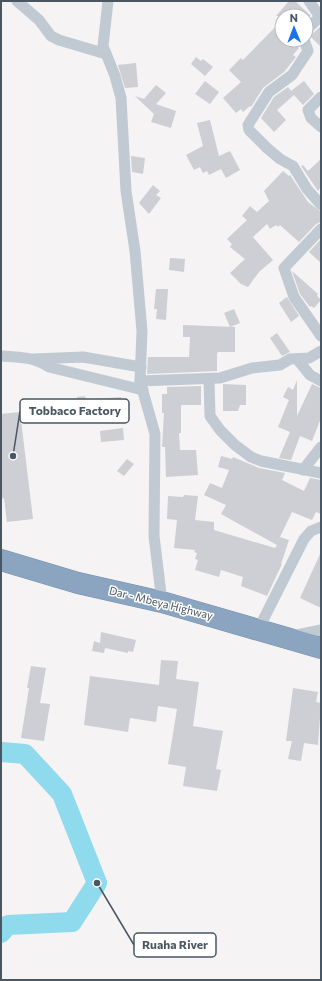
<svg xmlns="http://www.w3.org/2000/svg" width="322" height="981" font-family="Commissioner,sans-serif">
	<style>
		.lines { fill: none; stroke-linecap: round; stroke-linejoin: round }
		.river { stroke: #90daee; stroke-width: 20 }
		.building { fill: #cdcfd5 }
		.highway-casing { stroke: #7690ad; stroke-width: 22 }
		.street { stroke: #c1cad2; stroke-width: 11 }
		.highway { stroke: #8ba5c1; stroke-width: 21 }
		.labels { text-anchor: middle; stroke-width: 3; stroke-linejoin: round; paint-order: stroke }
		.street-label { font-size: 11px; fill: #4a5661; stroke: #fff }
		.leader { fill: none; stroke: #4a5661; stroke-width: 1.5 }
		.callout-dot { fill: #4a5661; stroke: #fff; stroke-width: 1.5 }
		.callout { fill: #fff; stroke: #4a5661; stroke-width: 1.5 }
		.callout-label { font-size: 12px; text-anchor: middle; font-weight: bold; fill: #4a5661 }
	</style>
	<rect width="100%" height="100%" fill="#f5f3f3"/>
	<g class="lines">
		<polyline class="river" points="1,752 25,754 62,794 97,883 72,922 8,925 1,933"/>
	</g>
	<g class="building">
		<polygon points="289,1 295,1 311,16 276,16"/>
		<polygon points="282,20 282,40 289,40 299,48 293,55 296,57 284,72 263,88 251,107 250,106 243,112 241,109 236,113 223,98 241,82 229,70 241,58 243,60"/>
		<polygon points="321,26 321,47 310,36"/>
		<polygon points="196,57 201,61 203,59 213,67 205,76 191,64"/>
		<polygon points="136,63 138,87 125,88 118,65"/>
		<polygon points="205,81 219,92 210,104 195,94"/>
		<polygon points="304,81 314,94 303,105 294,95 277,110 286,120 274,132 261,118 274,97 288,87 293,93 291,91"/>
		<polygon points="156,85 166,93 156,104 176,111 171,128 151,122 154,114 135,96 144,99"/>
		<polygon points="210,120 219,156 230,151 240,170 226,178 221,169 209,175 207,171 203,173 200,167 194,170 186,155 203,146 197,123"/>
		<polygon points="131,156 145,158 143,174 132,172"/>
		<polygon points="321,159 321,187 318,191 301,166 303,165 308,171"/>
		<polygon points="283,171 289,176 290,175 308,202 321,212 321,222 316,224 299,242 280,225 278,227 276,225 270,229 267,224 253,237 273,260 259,272 248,287 241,284 230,273 245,259 230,247 232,244 227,239 247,220 242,216 250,206 257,212 269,201 264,191"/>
		<polygon points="153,185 160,191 156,195 161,198 149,214 139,203"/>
		<polygon points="321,239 321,263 309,252"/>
		<polygon points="170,258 185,259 184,272 169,270"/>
		<polygon points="292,271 318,294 317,296 321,300 314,308 311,306 310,307 300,294"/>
		<polygon points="156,289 168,289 166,320 156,319 157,309 154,309"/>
		<polygon points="287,297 299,316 291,322 279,303"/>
		<polygon points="234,309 240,323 230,327 224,313"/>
		<polygon points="183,325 235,327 235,352 218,352 217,354 217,371 147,374 148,357 189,357 190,337 183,337"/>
		<polygon points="277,333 290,352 282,356 270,338"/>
		<polygon points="297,380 297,416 312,384 321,388 321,418 312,441 300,436 291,460 279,458 290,432 278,427 289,400 283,397 288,387 293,390"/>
		<polygon points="223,384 246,385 246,405 240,405 238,411 223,411"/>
		<polygon points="201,386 201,405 181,405 181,433 179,433 180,450 196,450 198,475 166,477 165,447 162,447 164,413 162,413 162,394 167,394 167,387"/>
		<polygon points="85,396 86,400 121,397 122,408 79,412 77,397"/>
		<polygon points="20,412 33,519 7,522 4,498 1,499 1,414"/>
		<polygon points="123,428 124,440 101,442 100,431"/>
		<polygon points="221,456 232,459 233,457 259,468 285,473 282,480 304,491 310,478 321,480 321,514 316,512 312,520 292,512 280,537 289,540 281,564 282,564 267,596 241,586 243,577 221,570 219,577 195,570 198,560 195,559 197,553 194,552 195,550 174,548 177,520 167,519 168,496 183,497 184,495 198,496 195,520 214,522 214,530 275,548 277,545 221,514 226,505 204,495 210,483 222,488 229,470 218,467"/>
		<polygon points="127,459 134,464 124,476 117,471"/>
		<polygon points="321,552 321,608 300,598"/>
		<polygon points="101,632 136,640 133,652 128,651 128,653 105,648 104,653 92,651 94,641 100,643"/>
		<polygon points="161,660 178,661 176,679 199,682 193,726 223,731 216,769 221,770 217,791 183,786 186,767 168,764 177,709 158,706 156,722 130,718 128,732 84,725 90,676 159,685"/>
		<polygon points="31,666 46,668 40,703 50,704 44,741 21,738 29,688 27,688"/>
		<polygon points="293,688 318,692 316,702 321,703 318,745 304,743 301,761 288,759 292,741 286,741"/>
	</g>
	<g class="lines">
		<defs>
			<polyline id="highway" points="1,560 78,583 162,602 321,648"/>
		</defs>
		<use href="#highway" class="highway-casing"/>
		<g class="street">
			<polyline points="17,1 39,20 51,36 59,40 106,54"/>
			<polyline points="108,1 103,46 115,76 121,98 126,191 135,251 142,331 140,381 155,434 154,536 162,602"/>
			<polyline points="309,1 320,17"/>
			<polyline points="306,30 321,16"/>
			<polyline points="304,40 308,51 292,75 269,92 248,125 249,130 267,148 280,159 293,166 307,189 321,205"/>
			<polyline points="321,97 308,110 311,118 321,127"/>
			<polyline points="321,229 284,268 294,297 321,336"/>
			<path d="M1,356C19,357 34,357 49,367L143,390"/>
			<polyline points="34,359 83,357 141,367"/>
			<polyline points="297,359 310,375 321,381"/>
			<polyline points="209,379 210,416 220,430 235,445 251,457 261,461 321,473"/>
			<polyline points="140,381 220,378 252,368 280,365 290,359 309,358 321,351"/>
			<polyline points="303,470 321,447"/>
			<polyline points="258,630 304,539 311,531 321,527"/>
			<polyline points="292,636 321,630"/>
		</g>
		<use href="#highway" class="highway"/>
	</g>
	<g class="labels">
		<g class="street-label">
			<text transform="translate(161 603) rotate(14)" y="4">Dar - Mbeya Highway</text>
		</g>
	</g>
	<path class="leader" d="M13 456L20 411M97 883L134 945"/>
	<g class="callout-dot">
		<circle cx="13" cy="456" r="4"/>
		<circle cx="97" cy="883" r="4"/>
	</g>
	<g class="callout">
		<rect x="20" y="399" width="109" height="24" rx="4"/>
		<rect x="134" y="933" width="82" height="24" rx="4"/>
	</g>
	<g class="callout-label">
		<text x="75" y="415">Tobbaco Factory</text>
		<text x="175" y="949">Ruaha River</text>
	</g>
	<rect width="322" height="981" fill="none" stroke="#4a5661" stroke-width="4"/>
	<g transform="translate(294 28) rotate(359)"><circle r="19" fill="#ffffff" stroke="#b7bbc0"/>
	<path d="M0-3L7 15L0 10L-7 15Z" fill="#1a73e8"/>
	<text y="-6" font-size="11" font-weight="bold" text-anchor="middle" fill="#4a5661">N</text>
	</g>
</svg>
